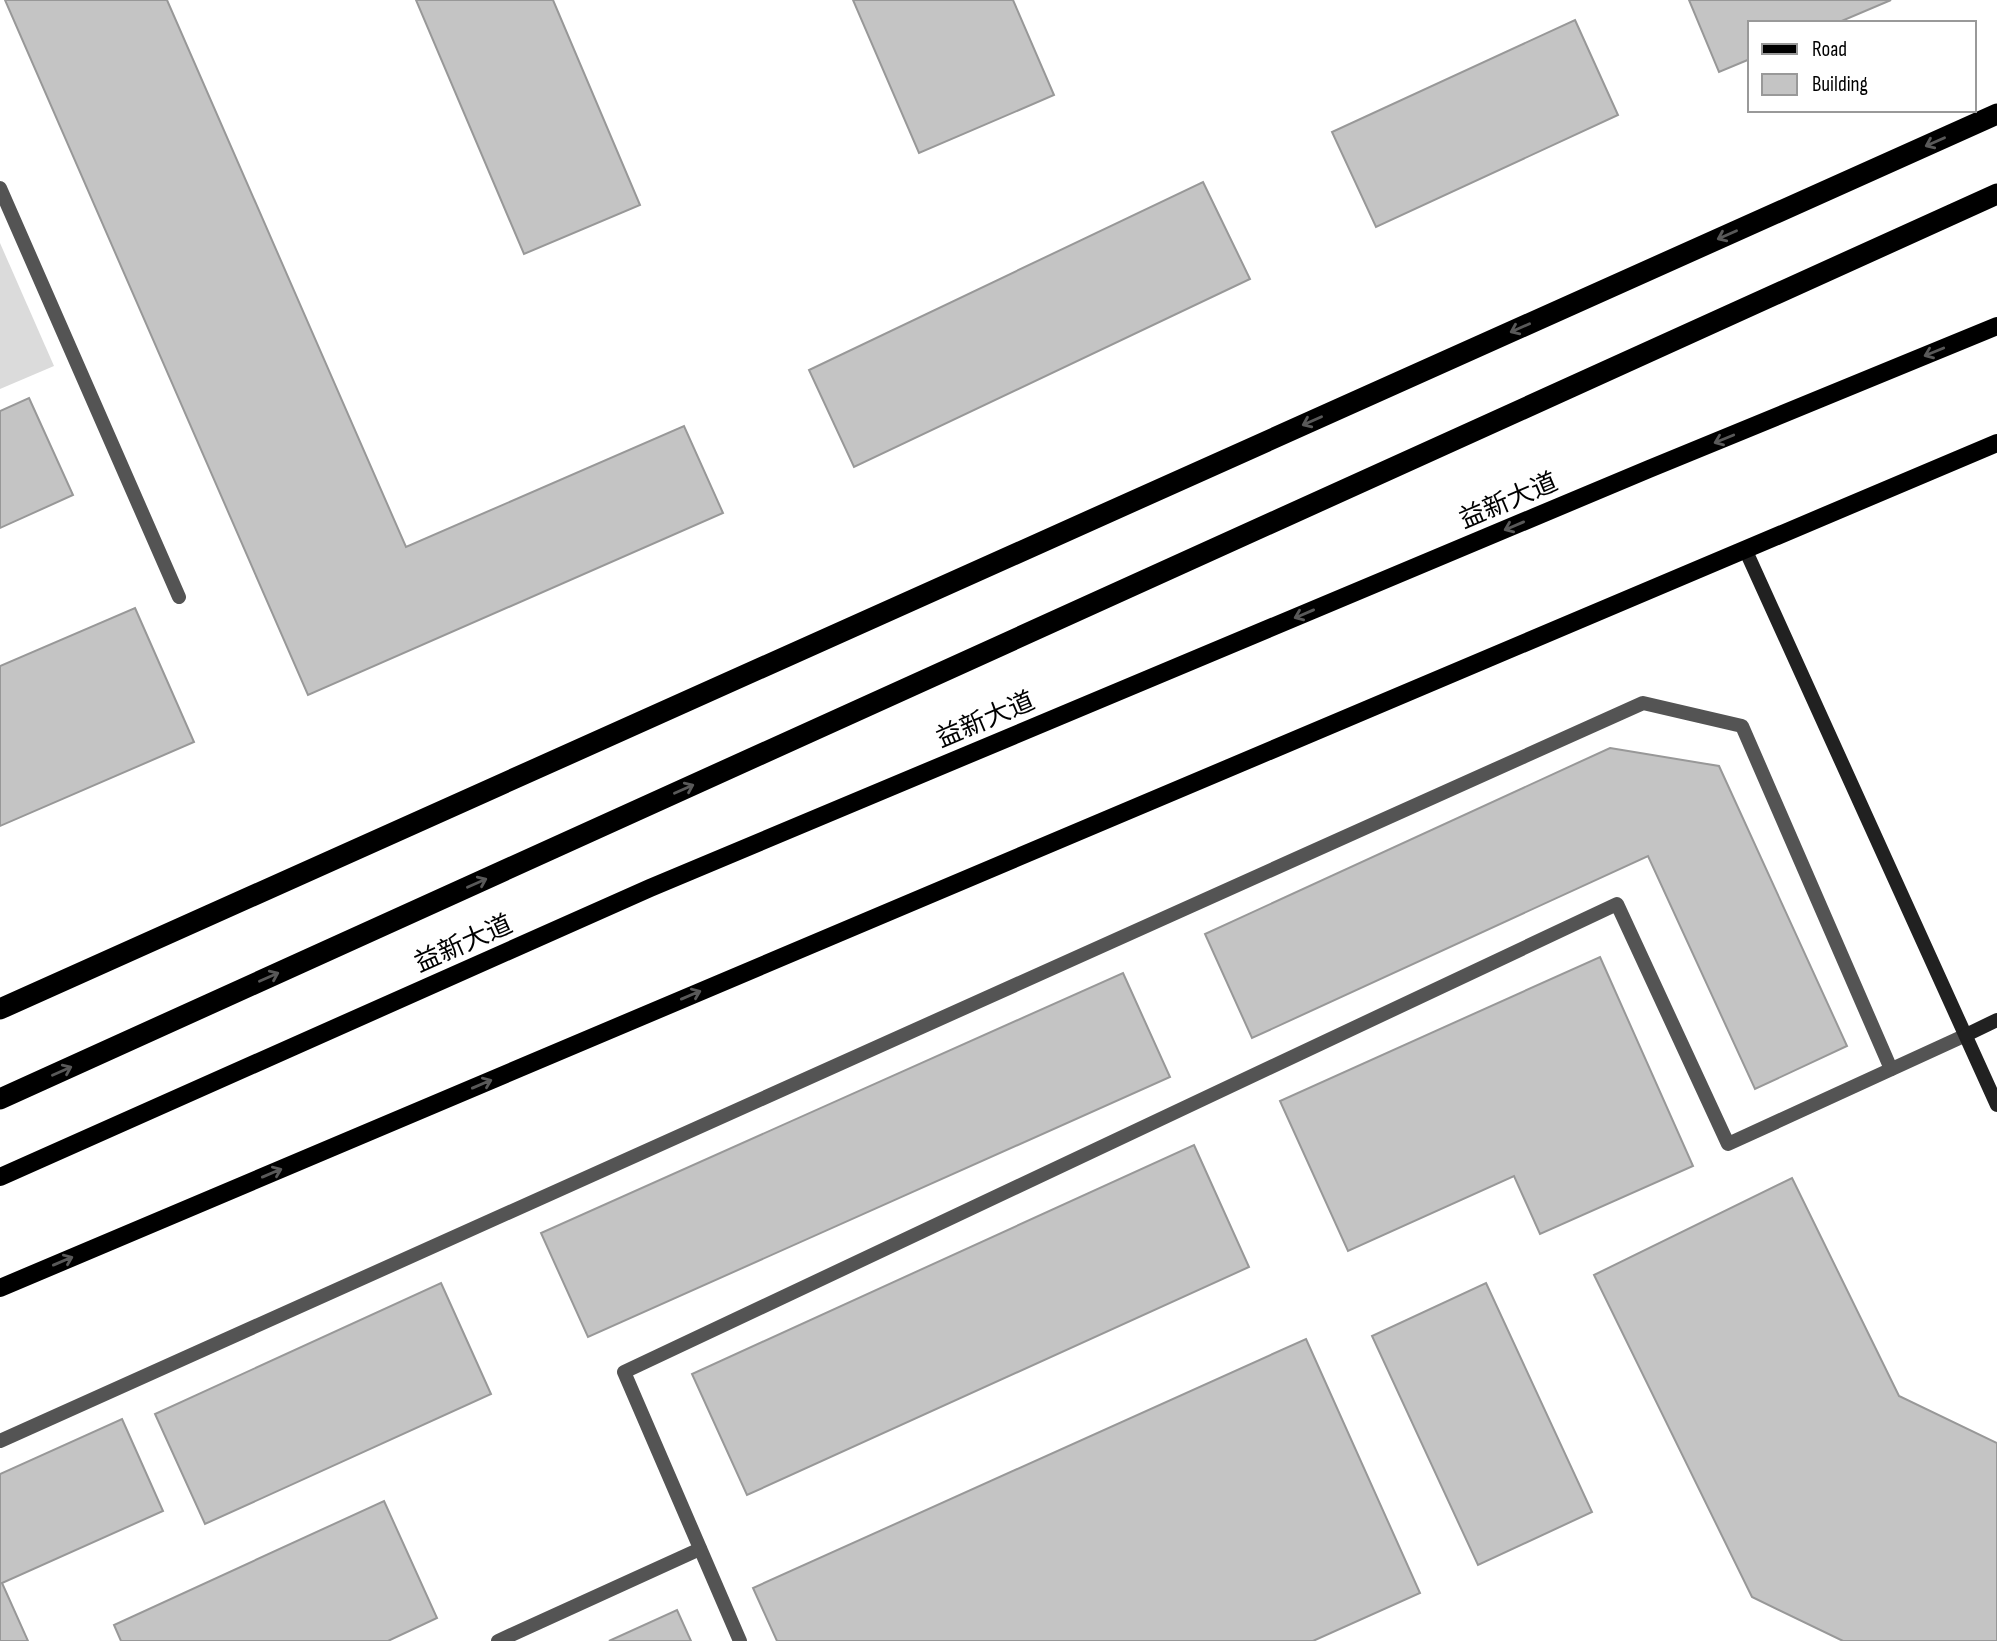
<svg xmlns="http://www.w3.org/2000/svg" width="1997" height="1641" font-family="'Sofia Sans Condensed','Noto Sans SC',sans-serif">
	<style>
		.green { fill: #dbdbdb }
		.building { fill: #c4c4c4; stroke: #989898; stroke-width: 2 }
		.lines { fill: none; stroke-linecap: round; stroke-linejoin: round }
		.street { stroke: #545454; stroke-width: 14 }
		.secondary { stroke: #212121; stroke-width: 14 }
		.primary { stroke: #000; stroke-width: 18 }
		.highway { stroke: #000; stroke-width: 21 }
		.oneway { stroke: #595959 }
		.labels { text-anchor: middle; stroke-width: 6; stroke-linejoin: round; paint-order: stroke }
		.street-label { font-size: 26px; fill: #000; stroke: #fff }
	</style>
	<rect width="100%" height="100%" fill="#fff"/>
	<polygon class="green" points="0,243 54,366 0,389"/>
	<g class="building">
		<polygon points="5,0 167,0 406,547 684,426 723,513 308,695"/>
		<polygon points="416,0 553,0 640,205 524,254"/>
		<polygon points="853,0 1013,0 1054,95 919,153"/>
		<polygon points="1689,0 1891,0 1837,23 1750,23 1750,59 1719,72"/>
		<polygon points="1575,20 1618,115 1376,227 1332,132"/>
		<polygon points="1203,182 1250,279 854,467 809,370"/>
		<polygon points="29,398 73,495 0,528 0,411"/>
		<polygon points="135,608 194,742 0,826 0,666"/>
		<polygon points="1610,748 1719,766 1847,1046 1755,1089 1648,856 1252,1038 1205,934"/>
		<polygon points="1600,957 1693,1166 1540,1234 1514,1176 1348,1251 1280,1101"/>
		<polygon points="1123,973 1170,1077 588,1337 541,1233"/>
		<polygon points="1194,1145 1249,1267 747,1495 692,1374"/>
		<polygon points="1792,1178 1899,1396 1997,1443 1997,1641 1843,1641 1752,1597 1594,1275"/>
		<polygon points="441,1283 491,1394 205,1524 155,1414"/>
		<polygon points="1486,1283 1592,1512 1478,1565 1372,1336"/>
		<polygon points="1306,1339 1420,1593 1313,1641 777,1641 753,1588"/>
		<polygon points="122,1419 163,1511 2,1583 28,1641 0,1641 0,1474"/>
		<polygon points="384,1501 437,1618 388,1641 121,1641 114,1625"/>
		<polygon points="677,1610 691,1641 609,1641"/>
	</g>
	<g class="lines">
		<g class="street">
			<polyline points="0,188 179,597"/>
			<polyline points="0,1441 1643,703 1742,726 1891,1069"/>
			<polyline points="498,1641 700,1549"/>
			<polyline points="740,1641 624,1372 1617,904 1728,1144 1966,1035"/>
		</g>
		<g class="secondary">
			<polyline points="1745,549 1997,1105"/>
			<polyline points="1966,1035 1997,1020"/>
		</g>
		<g class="primary">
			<polyline points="0,1177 650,888 1649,469 1997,326"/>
			<polyline points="0,1288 1997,443"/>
		</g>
		<g class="highway">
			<polyline points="0,1009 1997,114"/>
			<polyline points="0,1099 1997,194"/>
		</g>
	</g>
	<defs><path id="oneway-shaft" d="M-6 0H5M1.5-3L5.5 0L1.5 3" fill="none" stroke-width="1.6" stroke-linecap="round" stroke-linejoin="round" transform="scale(1.75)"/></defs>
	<g class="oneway">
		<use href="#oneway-shaft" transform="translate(1935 142) rotate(156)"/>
		<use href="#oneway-shaft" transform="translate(1727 235) rotate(156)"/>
		<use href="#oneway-shaft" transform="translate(1520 328) rotate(156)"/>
		<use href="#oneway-shaft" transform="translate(1934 352) rotate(158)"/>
		<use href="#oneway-shaft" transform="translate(1312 421) rotate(156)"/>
		<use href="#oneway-shaft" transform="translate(1724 439) rotate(158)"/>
		<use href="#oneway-shaft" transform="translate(1514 526) rotate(157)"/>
		<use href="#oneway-shaft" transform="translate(1304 614) rotate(157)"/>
		<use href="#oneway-shaft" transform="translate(684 789) rotate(-24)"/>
		<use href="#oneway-shaft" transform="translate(477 883) rotate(-24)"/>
		<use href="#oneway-shaft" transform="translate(269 977) rotate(-24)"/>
		<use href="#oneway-shaft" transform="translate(691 995) rotate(-23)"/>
		<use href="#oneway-shaft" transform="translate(62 1071) rotate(-24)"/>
		<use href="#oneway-shaft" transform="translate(482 1084) rotate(-23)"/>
		<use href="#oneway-shaft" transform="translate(272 1173) rotate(-23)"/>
		<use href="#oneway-shaft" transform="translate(63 1261) rotate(-23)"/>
	</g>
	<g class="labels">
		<g class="street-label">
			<text transform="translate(1508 500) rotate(-23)" y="9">益新大道</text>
			<text transform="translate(985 719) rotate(-23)" y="9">益新大道</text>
			<text transform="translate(463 943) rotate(-24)" y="9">益新大道</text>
		</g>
	</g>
	<rect x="1748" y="21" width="228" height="91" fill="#ffffff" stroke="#999999" stroke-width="2"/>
	<rect x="1762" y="44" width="35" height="10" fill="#000000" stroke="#999999" stroke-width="2"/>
	<text x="1812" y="56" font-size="21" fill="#000000">Road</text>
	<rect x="1762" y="74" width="35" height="21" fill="#c4c4c4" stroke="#999999" stroke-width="2"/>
	<text x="1812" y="91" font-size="21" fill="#000000">Building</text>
</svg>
